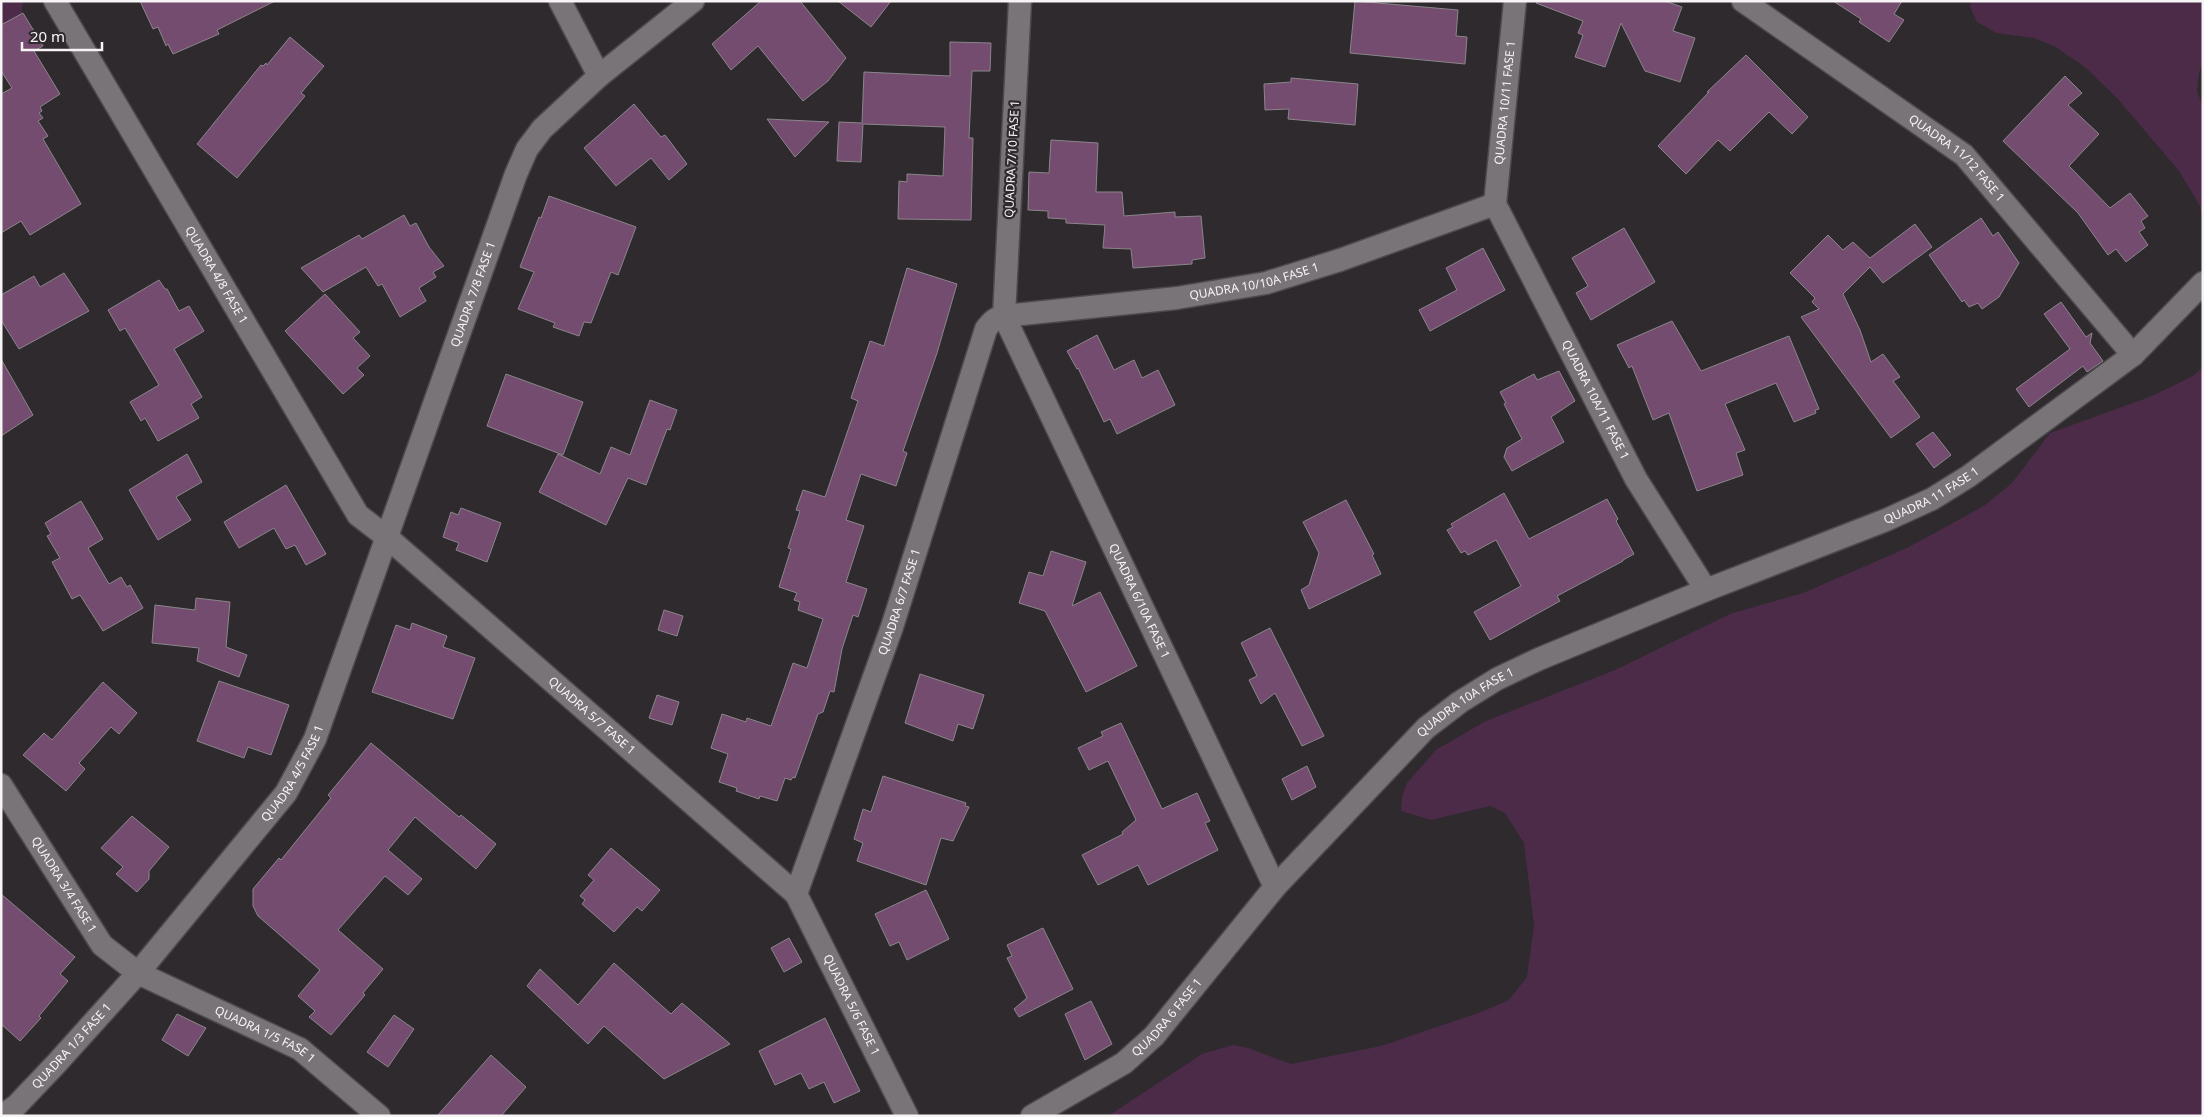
<svg xmlns="http://www.w3.org/2000/svg" width="2204" height="1117" font-family="'Noto Sans',sans-serif">
	<style>
		.green { fill: #4c2b49 }
		.building { fill: #734c6f; stroke: #8b868a }
		.lines { fill: none; stroke-linecap: round; stroke-linejoin: round }
		.minor-casing { stroke: #4d494c; stroke-width: 25 }
		.minor { stroke: #787478; stroke-width: 22 }
		.labels { text-anchor: middle; stroke-width: 4.5; stroke-linejoin: round; paint-order: stroke }
		.street-label { font-size: 12px; fill: #f7f4f6; stroke: #2e2a2e }
	</style>
	<rect width="100%" height="100%" fill="#2e2a2e"/>
	<g class="green">
		<polygon points="1,1 23,1 21,19 1,28"/>
		<polygon points="1971,1 2203,1 2203,62 2199,73 2197,91 2203,106 2203,224 2200,206 2179,171 2117,98 2085,67 2054,46 2034,38 1996,33 1977,22 1970,7"/>
		<polygon points="2203,367 2203,1116 1108,1116 1202,1054 1233,1045 1248,1048 1291,1064 1381,1046 1481,1012 1509,1000 1527,977 1534,925 1524,843 1505,813 1490,806 1431,820 1401,811 1402,796 1407,783 1436,750 1486,721 1615,670 1730,614 1803,593 1907,548 1984,506 2012,483 2050,433 2152,396 2193,376"/>
	</g>
	<g class="building">
		<polygon points="140,1 275,1 217,30 219,34 173,54 168,44 166,46 158,27 153,29"/>
		<polygon points="761,1 800,1 846,58 828,81 803,101 758,46 731,70 712,44"/>
		<polygon points="838,1 891,1 871,27"/>
		<polygon points="1355,1 1458,10 1456,36 1467,37 1465,64 1350,53"/>
		<polygon points="1537,1 1665,1 1682,7 1673,31 1695,38 1680,82 1645,71 1621,23 1605,67 1575,57 1583,35 1578,33 1583,21 1536,3"/>
		<polygon points="1833,1 1902,1 1894,14 1904,20 1889,42 1859,22 1861,19"/>
		<polygon points="23,13 43,46 34,51 60,94 40,107 42,111 39,113 43,118 38,121 48,136 43,139 81,204 30,235 21,221 1,233 1,94 12,88 1,71 1,25"/>
		<polygon points="290,37 324,66 301,93 305,96 237,178 197,144 261,65 263,66 266,63 267,65"/>
		<polygon points="950,42 991,43 990,71 972,71 969,138 973,138 971,220 898,219 899,181 907,182 907,174 943,176 945,127 863,124 861,162 837,161 839,122 862,123 864,72 950,76"/>
		<polygon points="1746,55 1808,117 1792,134 1769,112 1730,151 1718,140 1686,174 1658,146 1709,92 1707,92"/>
		<polygon points="2065,76 2082,93 2068,105 2099,134 2069,166 2110,208 2130,193 2148,216 2141,221 2145,228 2139,232 2148,245 2126,262 2116,249 2108,255 2078,213 2003,141"/>
		<polygon points="1291,78 1358,84 1355,125 1288,119 1289,109 1265,110 1264,84 1291,82"/>
		<polygon points="634,104 661,137 665,135 687,164 669,180 651,158 616,186 584,148"/>
		<polygon points="767,119 829,122 795,157"/>
		<polygon points="1051,140 1098,143 1096,192 1122,192 1124,216 1175,212 1175,217 1201,216 1205,258 1192,260 1192,264 1133,268 1131,249 1103,248 1105,225 1066,223 1066,219 1048,218 1048,211 1028,210 1029,172 1049,173"/>
		<polygon points="549,196 636,227 618,275 611,272 591,323 584,322 579,336 553,327 555,323 518,309 534,272 520,267 539,217 541,218"/>
		<polygon points="404,215 410,226 416,223 429,247 444,266 433,272 436,277 419,288 426,301 400,317 382,284 378,286 366,267 323,292 301,268 359,235 362,239"/>
		<polygon points="1981,218 1993,236 1998,232 2019,263 1999,297 1982,309 1978,303 1969,307 1964,300 1962,302 1929,255"/>
		<polygon points="1915,224 1932,247 1883,283 1870,267 1843,294 1860,330 1871,362 1883,354 1900,377 1893,381 1920,417 1891,438 1801,317 1819,309 1812,302 1815,298 1790,273 1828,235 1843,250 1853,242 1870,258"/>
		<polygon points="1624,228 1655,282 1591,320 1576,293 1588,286 1572,258"/>
		<polygon points="1483,248 1505,290 1430,331 1419,310 1457,290 1446,268"/>
		<polygon points="907,268 957,284 937,353 903,451 907,453 896,486 861,474 846,520 864,526 846,582 867,589 858,617 853,615 842,649 834,692 830,691 823,712 818,714 795,778 793,777 791,780 785,778 777,801 760,796 759,799 736,791 737,788 719,782 728,754 711,748 722,714 746,722 747,718 771,726 793,663 807,668 823,619 798,610 800,602 794,600 797,593 779,587 791,549 788,548 800,511 796,510 803,490 825,497 858,401 851,398 870,341 884,346"/>
		<polygon points="64,273 89,311 19,349 1,320 1,295 34,276 40,287"/>
		<polygon points="159,280 165,289 167,289 179,311 189,306 204,331 174,349 202,397 191,404 199,418 158,441 145,418 141,421 130,402 159,385 125,328 120,331 108,310"/>
		<polygon points="325,294 360,332 353,338 370,356 357,368 364,375 343,394 285,331"/>
		<polygon points="2061,302 2086,337 2092,333 2090,343 2103,361 2087,372 2083,366 2029,407 2016,389 2070,349 2044,314"/>
		<polygon points="1672,321 1701,371 1789,336 1819,409 1815,410 1816,413 1794,422 1776,383 1725,404 1745,450 1736,453 1743,475 1697,491 1669,413 1653,420 1632,366 1629,368 1617,345"/>
		<polygon points="1097,335 1114,370 1134,360 1142,378 1158,370 1175,405 1117,434 1110,419 1104,422 1078,368 1077,369 1067,351"/>
		<polygon points="1,359 33,415 1,436"/>
		<polygon points="1559,371 1575,401 1551,417 1564,442 1512,471 1504,457 1507,448 1522,439 1504,404 1506,403 1500,392 1534,374 1537,380"/>
		<polygon points="506,374 583,402 563,455 487,426"/>
		<polygon points="650,400 677,410 670,430 667,429 646,485 628,478 606,525 539,492 558,454 600,474 611,447 630,455"/>
		<polygon points="1933,432 1951,455 1934,468 1916,444"/>
		<polygon points="187,454 202,482 176,497 191,520 158,540 129,490"/>
		<polygon points="286,485 326,554 306,565 295,545 286,549 274,528 239,548 224,522"/>
		<polygon points="1504,493 1529,539 1607,499 1618,519 1616,521 1634,554 1623,560 1623,561 1557,596 1560,601 1490,640 1474,612 1521,586 1496,540 1468,555 1465,551 1461,553 1447,530 1453,527 1451,524"/>
		<polygon points="1346,500 1374,554 1372,555 1381,574 1309,609 1301,590 1309,585 1319,553 1303,522"/>
		<polygon points="81,501 103,539 88,548 109,584 121,577 127,587 130,585 143,608 103,631 80,595 72,599 52,562 60,558 47,536 51,534 45,523"/>
		<polygon points="461,508 501,523 487,562 456,550 459,543 443,537 451,512 458,515"/>
		<polygon points="1051,551 1086,562 1072,606 1100,592 1137,666 1086,692 1045,611 1019,603 1029,572 1043,576"/>
		<polygon points="196,598 230,602 226,647 247,655 239,677 197,661 199,648 152,643 155,605 195,610"/>
		<polygon points="664,610 683,616 677,636 658,630"/>
		<polygon points="412,623 447,636 443,647 475,658 453,719 372,692 396,625 410,630"/>
		<polygon points="1270,628 1324,736 1302,746 1275,693 1261,704 1249,680 1257,676 1241,643"/>
		<polygon points="920,674 984,695 973,729 958,724 953,741 905,723"/>
		<polygon points="219,681 289,705 271,755 248,747 244,758 197,741"/>
		<polygon points="103,682 137,713 119,734 111,727 79,763 85,769 66,791 23,755 44,733 52,740"/>
		<polygon points="657,695 679,702 672,725 649,718"/>
		<polygon points="1121,723 1162,809 1197,793 1210,821 1205,823 1218,850 1148,885 1138,865 1098,885 1082,855 1123,834 1122,832 1136,820 1108,761 1089,770 1078,748 1103,736 1101,732"/>
		<polygon points="371,743 459,817 461,815 496,844 476,869 415,817 388,850 422,879 408,895 385,876 338,930 383,969 363,993 365,995 331,1035 309,1017 315,1011 298,996 320,970 258,916 253,906 253,889 279,858 281,860 331,798 328,795"/>
		<polygon points="1307,766 1316,787 1292,800 1282,779"/>
		<polygon points="883,776 966,803 965,806 969,807 953,841 941,838 926,885 857,861 863,843 854,839 863,809 871,812"/>
		<polygon points="132,816 169,847 149,871 149,879 137,892 116,874 123,867 101,848"/>
		<polygon points="611,848 660,890 642,911 637,907 614,932 582,904 585,900 580,896 594,880 588,875"/>
		<polygon points="926,890 949,939 907,960 899,942 890,946 875,914"/>
		<polygon points="1,894 75,957 60,974 68,981 39,1016 41,1018 20,1041 1,1024"/>
		<polygon points="1043,928 1073,989 1019,1017 1014,1009 1027,998 1007,958 1012,956 1007,945"/>
		<polygon points="789,938 802,962 784,972 771,948"/>
		<polygon points="614,963 671,1014 682,1003 730,1044 664,1079 604,1026 588,1044 527,986 540,969 578,1005"/>
		<polygon points="1091,1001 1112,1044 1085,1060 1065,1014"/>
		<polygon points="177,1014 206,1028 188,1056 162,1040"/>
		<polygon points="394,1015 414,1029 388,1067 367,1052"/>
		<polygon points="825,1018 860,1091 834,1103 824,1082 809,1089 801,1073 775,1085 759,1051"/>
		<polygon points="491,1055 526,1087 501,1116 437,1116"/>
	</g>
	<g class="lines">
		<defs>
			<g id="minor">
				<path id="s1" d="M55,1L358,515L388,538L796,894L907,1116"/>
				<polyline points="560,1 599,76"/>
				<path id="s2" d="M1020,1L1004,316L1275,887"/>
				<path id="s3" d="M1743,1L1964,155L2133,355"/>
				<path id="s4" d="M1495,204L1636,479L1706,590"/>
				<path id="s5" d="M1495,204L1515,1"/>
				<path id="s6" d="M1,785L102,945L138,973L300,1049L379,1116"/>
				<path id="s7" d="M796,894L892,627L986,329C991,322 995,318 1004,316L1177,298L1266,283L1340,260L1495,204"/>
				<path id="s8" d="M2,1116L16,1106L56,1064L138,973L286,793L315,739L516,174L527,149L542,129L599,76L693,1"/>
				<path id="s9" d="M1032,1116L1124,1063L1154,1036L1275,887L1426,728L1460,702L1497,679L1539,659L1706,590L1886,520L1932,499L1969,476L2133,355L2203,283"/>
			</g>
		</defs>
		<use href="#minor" class="minor-casing"/>
		<use href="#minor" class="minor"/>
	</g>
	<g class="labels">
		<g class="street-label">
			<text dy="4" stroke="none"><textPath href="#s5" startOffset="102">QUADRA 10/11 FASE 1</textPath></text>
			<text transform="translate(1012 159) rotate(-87)" y="4">QUADRA 7/10 FASE 1</text>
			<text dy="4" stroke="none"><textPath href="#s3" startOffset="266">QUADRA 11/12 FASE 1</textPath></text>
			<text dy="4" stroke="none"><textPath href="#s1" startOffset="318">QUADRA 4/8 FASE 1</textPath></text>
			<text dy="4" stroke="none"><textPath href="#s7" startOffset="872">QUADRA 10/10A FASE 1</textPath></text>
			<text dy="4" stroke="none"><textPath href="#s8" startOffset="964">QUADRA 7/8 FASE 1</textPath></text>
			<text dy="4" stroke="none"><textPath href="#s4" startOffset="220">QUADRA 10A/11 FASE 1</textPath></text>
			<text dy="4" stroke="none"><textPath href="#s9" startOffset="1116">QUADRA 11 FASE 1</textPath></text>
			<text dy="4" stroke="none"><textPath href="#s7" startOffset="310">QUADRA 6/7 FASE 1</textPath></text>
			<text dy="4" stroke="none"><textPath href="#s2" startOffset="631">QUADRA 6/10A FASE 1</textPath></text>
			<text dy="4" stroke="none"><textPath href="#s9" startOffset="605">QUADRA 10A FASE 1</textPath></text>
			<text dy="4" stroke="none"><textPath href="#s1" startOffset="905">QUADRA 5/7 FASE 1</textPath></text>
			<text dy="4" stroke="none"><textPath href="#s8" startOffset="451">QUADRA 4/5 FASE 1</textPath></text>
			<text dy="4" stroke="none"><textPath href="#s6" startOffset="118">QUADRA 3/4 FASE 1</textPath></text>
			<text dy="4" stroke="none"><textPath href="#s1" startOffset="1300">QUADRA 5/6 FASE 1</textPath></text>
			<text dy="4" stroke="none"><textPath href="#s9" startOffset="169">QUADRA 6 FASE 1</textPath></text>
			<text dy="4" stroke="none"><textPath href="#s6" startOffset="376">QUADRA 1/5 FASE 1</textPath></text>
			<text dy="4" stroke="none"><textPath href="#s8" startOffset="99">QUADRA 1/3 FASE 1</textPath></text>
		</g>
	</g>
	<rect width="2204" height="1117" fill="none" stroke="#f7f4f6" stroke-width="5"/>
	<path d="M22 42v8h80v-8" fill="none" stroke="#f7f4f6" stroke-width="2.5"/>
	<text x="30" y="42" font-size="15" fill="#f7f4f6" stroke="#2e2a2e" stroke-width="4" paint-order="stroke">20 m</text>
</svg>
